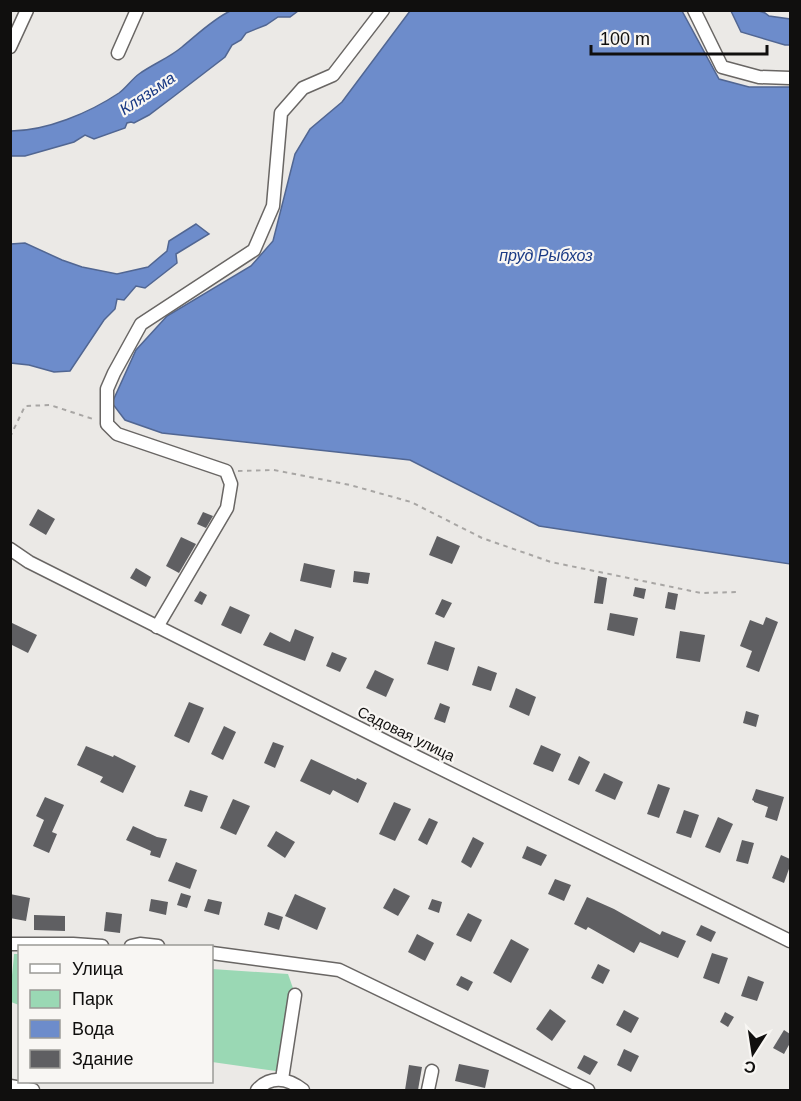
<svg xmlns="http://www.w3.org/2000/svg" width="801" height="1101" font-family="Helvetica,sans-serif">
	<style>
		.green { fill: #9ad8b4 }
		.water { fill: #6d8ccb; stroke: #516692; stroke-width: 1.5 }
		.building { fill: #5f5f62 }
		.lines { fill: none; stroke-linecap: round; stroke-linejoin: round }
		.minor-casing { stroke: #696664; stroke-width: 15 }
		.path { stroke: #a8a6a4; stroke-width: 2; stroke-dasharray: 4.5 4.5; stroke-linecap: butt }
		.minor { stroke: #fff; stroke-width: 12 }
		.labels { text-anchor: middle; stroke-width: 4.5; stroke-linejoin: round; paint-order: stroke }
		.street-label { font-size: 15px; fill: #100f0e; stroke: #f8f6f3 }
		.water-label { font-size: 16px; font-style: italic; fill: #1a3a85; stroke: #f8f6f3 }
	</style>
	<rect width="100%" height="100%" fill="#ebe9e6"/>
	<g class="green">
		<path d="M14,954H19V1005L11,1002C10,986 13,970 14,954Z"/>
		<polygon points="212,969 288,974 294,991 283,1072 212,1062"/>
	</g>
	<g class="water">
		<path d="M230,11H298L290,17H278L266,25L246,33L241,40L232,45L225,57L173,97L149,115L134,123L131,122L127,123L125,128L94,139L85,135L74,142L25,156H11V131C46,131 89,113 119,93C126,88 132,79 139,74C153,64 169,58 182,47C198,34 212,20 230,11Z"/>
		<polygon points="410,11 682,11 719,79 749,87 790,87 790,564 539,526 410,460 162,433 125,420 112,403 136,350 167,316 251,266 273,241 295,154 310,129 342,102"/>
		<polygon points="731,11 759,11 765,13 769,16 790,19 790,45 785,45 741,32"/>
		<polygon points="196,224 209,234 176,254 177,263 145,288 136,286 124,300 117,299 115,309 104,320 70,371 54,372 29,365 11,363 11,244 25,243 62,260 82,267 117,274 148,267 167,251 169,241"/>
	</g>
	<g class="building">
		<polygon points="38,509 55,519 46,535 29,525"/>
		<polygon points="203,512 213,516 206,528 197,524"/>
		<polygon points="437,536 460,546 452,564 429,555"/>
		<polygon points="181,537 196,544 179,573 166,566"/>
		<polygon points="304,563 335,570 331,588 300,581"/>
		<polygon points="136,568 151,577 146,587 130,578"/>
		<polygon points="354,571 370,573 368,584 353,582"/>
		<polygon points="598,576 607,578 603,604 594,603"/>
		<polygon points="635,587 646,589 644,599 633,596"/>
		<polygon points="200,591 207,595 202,605 194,601"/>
		<polygon points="668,592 678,594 675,610 665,608"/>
		<polygon points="442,599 452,603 444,618 435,614"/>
		<polygon points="230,606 250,615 241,634 221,625"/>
		<polygon points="610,613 638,618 634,636 607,630"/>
		<polygon points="766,617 778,622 759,672 746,667 752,651 740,646 750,620 763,625"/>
		<polygon points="10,622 37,635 28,653 10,644"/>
		<polygon points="295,629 314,637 305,661 263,645 270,632 290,642"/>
		<polygon points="680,631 705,635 700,662 676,658"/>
		<polygon points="435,641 455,648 448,671 427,664"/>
		<polygon points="332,652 347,658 340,672 326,666"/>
		<polygon points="478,666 497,673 491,691 472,685"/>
		<polygon points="375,670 394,679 386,697 366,688"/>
		<polygon points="516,688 536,697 529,716 509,707"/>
		<polygon points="189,702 204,708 189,743 174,736"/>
		<polygon points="440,703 450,707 445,723 434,719"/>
		<polygon points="746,711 759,715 756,727 743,723"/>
		<polygon points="224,726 236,732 223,760 211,754"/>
		<polygon points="273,742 284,746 275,768 264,763"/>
		<polygon points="541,745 561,754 553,772 533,764"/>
		<polygon points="86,746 113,757 114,755 136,766 123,793 100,782 103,777 77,765"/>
		<polygon points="579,756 590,762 579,785 568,780"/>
		<polygon points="311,759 356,780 357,778 367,783 358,803 333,790 330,795 300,781"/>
		<polygon points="604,773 623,782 615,800 595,791"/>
		<polygon points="658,784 670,788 659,818 647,814"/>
		<polygon points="756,789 784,797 777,821 765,817 768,807 754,802 754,801 752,800"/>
		<polygon points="190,790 208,796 202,812 184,806"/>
		<polygon points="45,797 64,805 52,832 57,834 49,853 33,846 44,820 36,816"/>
		<polygon points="233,799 250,806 236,835 220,828"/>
		<polygon points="394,802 411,809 395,841 379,834"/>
		<polygon points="684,810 699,815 691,838 676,833"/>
		<polygon points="718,817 733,824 720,853 705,847"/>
		<polygon points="429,818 438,822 427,845 418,840"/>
		<polygon points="133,826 157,837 167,839 160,858 150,855 151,851 126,840"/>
		<polygon points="276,831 295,842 285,858 267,846"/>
		<polygon points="473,837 484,843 471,868 461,862"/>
		<polygon points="742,840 754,843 748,864 736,861"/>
		<polygon points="527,846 547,855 541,866 522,858"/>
		<polygon points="781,855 790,859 790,866 784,883 772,878"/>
		<polygon points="176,862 197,870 190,889 168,881"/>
		<polygon points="555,879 571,885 564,901 548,894"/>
		<polygon points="394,888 410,896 398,916 383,908"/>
		<polygon points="181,893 191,896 187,908 177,905"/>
		<polygon points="10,894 30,898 26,921 10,918"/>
		<polygon points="295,894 326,908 317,930 285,916"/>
		<polygon points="587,897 614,909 660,935 662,931 686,941 678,958 640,942 634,953 588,927 586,930 574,924"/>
		<polygon points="151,899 168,902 166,915 149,911"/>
		<polygon points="208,899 222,902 219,915 204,911"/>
		<polygon points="432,899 442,902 439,913 428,909"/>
		<polygon points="106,912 122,914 120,933 104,931"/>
		<polygon points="268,912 283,917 279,930 264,925"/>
		<polygon points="468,913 482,920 471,942 456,935"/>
		<polygon points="34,915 65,916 65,931 34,930"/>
		<polygon points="701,925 716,932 711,942 696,935"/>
		<polygon points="417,934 434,943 425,961 408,952"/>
		<polygon points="511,939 529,949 511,983 493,973"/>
		<polygon points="712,953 728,958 719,984 703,978"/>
		<polygon points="598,964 610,970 603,984 591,978"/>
		<polygon points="461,976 473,982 468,991 456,985"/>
		<polygon points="748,976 764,982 757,1001 741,996"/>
		<polygon points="550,1009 566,1021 552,1041 536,1029"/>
		<polygon points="624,1010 639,1018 631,1033 616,1025"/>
		<polygon points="725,1012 734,1017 728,1027 720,1022"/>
		<polygon points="784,1030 790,1034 790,1043 784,1054 773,1048"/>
		<polygon points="624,1049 639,1056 631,1072 617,1065"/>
		<polygon points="584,1055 598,1062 590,1075 577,1068"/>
		<polygon points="459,1064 489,1070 485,1088 455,1081"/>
		<polygon points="409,1065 422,1067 418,1090 405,1090"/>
	</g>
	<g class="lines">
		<defs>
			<g id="minor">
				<polyline points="694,10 722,67 759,77 790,78"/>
				<polyline points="10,47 27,10"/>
				<polyline points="118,53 137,10"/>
				<polyline points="10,549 29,562 401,749 790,941"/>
				<polyline points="157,627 227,508 231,484 226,471 117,434 107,424 107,389 114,373 141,324 254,250 273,206 281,113 303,88 333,75 383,10"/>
				<polyline points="10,944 73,944 102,946"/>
				<polyline points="131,946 140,944 158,946"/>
				<polyline points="212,953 339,970 588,1090"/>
				<polyline points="282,1079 295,995"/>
				<polyline points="10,1086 33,1090"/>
				<path d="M257,1090C271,1075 288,1078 303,1090"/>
				<polyline points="428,1090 432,1071"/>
			</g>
		</defs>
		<use href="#minor" class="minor-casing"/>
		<g class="path">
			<polyline points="10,437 25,406 50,405 96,420"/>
			<polyline points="238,471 274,470 350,485 411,502 482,538 551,562 701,593 738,592"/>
		</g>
		<use href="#minor" class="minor"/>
	</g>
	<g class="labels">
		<g class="street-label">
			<text transform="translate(406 734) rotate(26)" y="5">Садовая улица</text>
		</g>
		<g class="water-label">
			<text transform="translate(147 93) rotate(-34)" y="6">Клязьма</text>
			<text x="546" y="261">пруд Рыбхоз</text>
		</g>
	</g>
	<rect width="801" height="1101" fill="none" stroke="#100f0e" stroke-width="24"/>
	<rect x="18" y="945" width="195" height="138" fill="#f8f6f3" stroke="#9b9a97" stroke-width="1.5"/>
	<rect x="30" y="964" width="30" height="9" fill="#ffffff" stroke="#9b9a97" stroke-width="1.5"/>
	<text x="72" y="975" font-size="18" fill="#100f0e">Улица</text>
	<rect x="30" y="990" width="30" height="18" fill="#9ad8b4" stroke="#9b9a97" stroke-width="1.5"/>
	<text x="72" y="1005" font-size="18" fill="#100f0e">Парк</text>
	<rect x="30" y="1020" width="30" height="18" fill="#6d8ccb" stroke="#9b9a97" stroke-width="1.5"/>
	<text x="72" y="1035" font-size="18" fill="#100f0e">Вода</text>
	<rect x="30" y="1050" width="30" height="18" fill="#5f5f62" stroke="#9b9a97" stroke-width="1.5"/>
	<text x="72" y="1065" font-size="18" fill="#100f0e">Здание</text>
	<g transform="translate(753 1053) rotate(192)" stroke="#f8f6f3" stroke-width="4.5" paint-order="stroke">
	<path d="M0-4.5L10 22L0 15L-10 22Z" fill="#100f0e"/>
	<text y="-9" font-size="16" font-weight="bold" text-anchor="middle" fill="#100f0e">С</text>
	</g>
	<path d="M591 45v9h176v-9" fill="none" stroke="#100f0e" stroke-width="3"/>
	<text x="600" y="45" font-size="18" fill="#100f0e" stroke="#f8f6f3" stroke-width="4.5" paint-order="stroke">100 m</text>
</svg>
